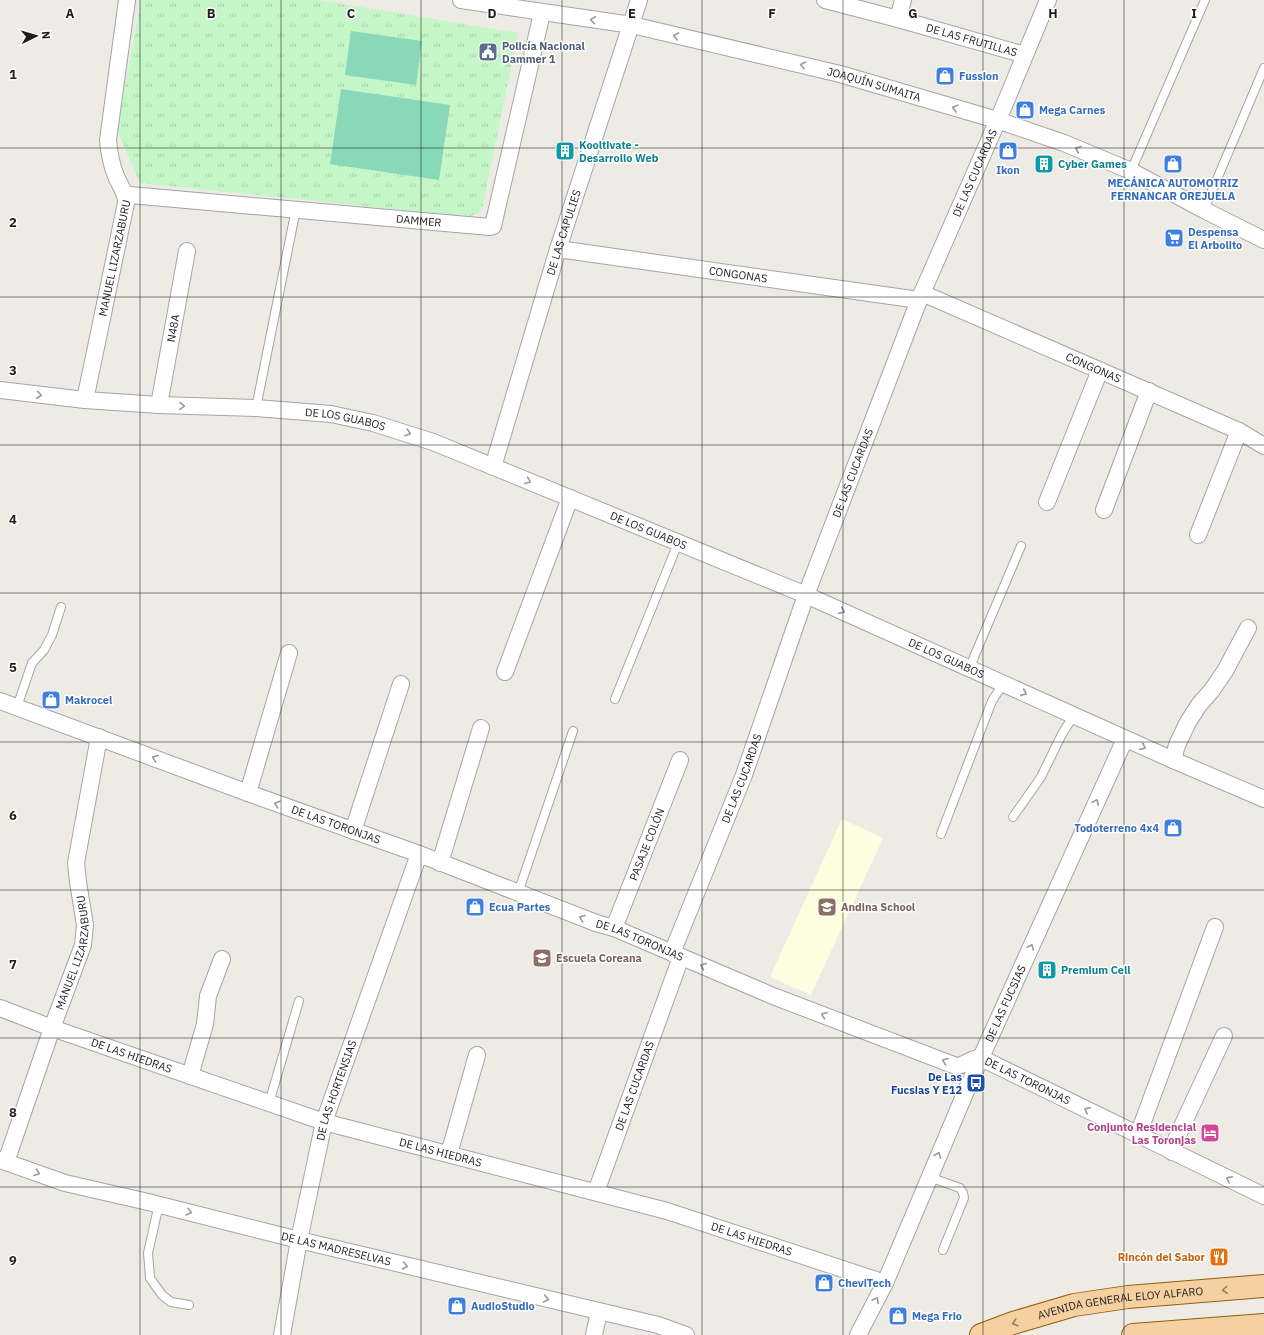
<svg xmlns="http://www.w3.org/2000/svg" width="1264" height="1335" font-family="'IBM Plex Sans',sans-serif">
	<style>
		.education { fill: #fdfddf }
		.park { fill: url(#park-tufts) }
		.pitch { fill: #87d9b8 }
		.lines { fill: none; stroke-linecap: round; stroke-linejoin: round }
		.lane-casing { stroke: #a5a5a5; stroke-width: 10 }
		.street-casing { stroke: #a5a5a5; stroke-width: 18 }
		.primary-casing { stroke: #906008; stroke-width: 24 }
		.lane { stroke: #fff; stroke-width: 8 }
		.street { stroke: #fff; stroke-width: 16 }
		.primary { stroke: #f7d0a1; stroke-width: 22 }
		.oneway { stroke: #9a9a9a }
		.oneway2 { stroke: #958066 }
		.grid { fill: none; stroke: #1e1e1e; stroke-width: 1; stroke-opacity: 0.55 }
		.labels { text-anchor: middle; stroke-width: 3; stroke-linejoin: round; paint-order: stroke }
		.street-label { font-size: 11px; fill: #1e1e1e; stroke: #fff }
		.service-label { font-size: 11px; font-weight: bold; fill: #4e5e75; stroke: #fff; text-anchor: start }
		.shop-label { font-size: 11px; font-weight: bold; fill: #366cbe; stroke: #fff; text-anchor: start }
		.culture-label { font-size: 11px; font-weight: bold; fill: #0d838f; stroke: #fff; text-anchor: start }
		.education-label { font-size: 11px; font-weight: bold; fill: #785e54; stroke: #fff; text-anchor: start }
		.transit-label { font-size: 11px; font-weight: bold; fill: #164399; stroke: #fff; text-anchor: end }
		.hotel-label { font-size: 11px; font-weight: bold; fill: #b23c85; stroke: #fff; text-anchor: end }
		.food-label { font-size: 11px; font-weight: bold; fill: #c56008; stroke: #fff; text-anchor: end }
		.grid-label { font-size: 13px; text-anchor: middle; font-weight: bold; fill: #1e1e1e; stroke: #fff; stroke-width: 3; stroke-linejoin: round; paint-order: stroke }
	</style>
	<defs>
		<pattern id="park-tufts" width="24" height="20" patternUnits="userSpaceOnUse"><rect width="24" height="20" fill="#c4f6c7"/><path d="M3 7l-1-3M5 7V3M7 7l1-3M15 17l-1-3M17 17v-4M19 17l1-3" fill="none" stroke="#a8d2aa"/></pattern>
	</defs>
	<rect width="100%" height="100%" fill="#eeebe5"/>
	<polygon class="education" points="842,819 883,838 811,995 770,977"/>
	<polygon class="park" points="141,0 319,0 518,33 482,210 470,217 140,183 117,130"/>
	<g class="pitch">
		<polygon points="351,31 422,41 416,85 345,75"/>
		<polygon points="341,89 450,105 439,180 330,164"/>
	</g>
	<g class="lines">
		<defs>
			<g id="lane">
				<polyline points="1131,171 1205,0"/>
				<polyline points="1204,210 1264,68"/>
				<polyline points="256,408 296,209"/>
				<polyline points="970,669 974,657 1021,546"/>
				<polyline points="615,699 678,543"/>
				<polyline points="17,707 32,663 44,650 52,635 61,607"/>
				<polyline points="1013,817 1041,777 1062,734 1074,715"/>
				<polyline points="941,834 992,701 1003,684"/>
				<polyline points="518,893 573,731"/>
				<polyline points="269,1103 299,1001"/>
				<polyline points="929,1177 960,1188 963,1193 964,1198 943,1250"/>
				<polyline points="159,1204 148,1253 150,1278 162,1295 171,1302 189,1305"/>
			</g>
			<g id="street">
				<path id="s1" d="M461,0L632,25L840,74L997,120L1064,143L1131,171L1204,210L1264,240"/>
				<path id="s2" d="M825,0L898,19L1025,55"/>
				<polyline points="898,19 903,0"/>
				<path id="s3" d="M125,194L130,195L490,227L493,226L542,13"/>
				<path id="s4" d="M558,249L919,300"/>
				<path id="s5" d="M922,293L1239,431L1264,446"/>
				<path id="s6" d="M0,390L85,400L159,405L256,408L331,414L373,423L433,442L806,595L1173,760L1264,799"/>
				<path id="s7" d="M85,400L126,203C126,192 120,186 116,176C111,164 109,152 108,140L127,0"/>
				<path id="s8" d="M159,405L187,251"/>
				<path id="s9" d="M493,467L558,249L639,0"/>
				<polyline points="1047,502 1100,370"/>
				<polyline points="1104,510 1149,391"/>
				<polyline points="1198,535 1239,431"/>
				<polyline points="505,672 570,498"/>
				<path id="s10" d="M0,701L248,793L419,854L596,923L614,928L773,996L956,1066C966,1066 971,1057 981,1058L1264,1196"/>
				<polyline points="1173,760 1177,745 1188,722 1199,705 1212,690 1225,671 1248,628"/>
				<polyline points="248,793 289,653"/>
				<polyline points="353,831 401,684"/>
				<polyline points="440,863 481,728"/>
				<path id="s11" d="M614,928L680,760"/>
				<path id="s12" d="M672,953L744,775L806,595L919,300L1001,113L1048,0"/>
				<path id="s13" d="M0,1008L52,1028L324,1122L667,1211L885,1283"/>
				<polyline points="190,1076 205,1024 208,996 222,959"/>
				<polyline points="1138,1135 1215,927"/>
				<polyline points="1172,1152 1177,1137 1224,1036"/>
				<polyline points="449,1154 477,1055"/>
				<path id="s14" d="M0,1160L65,1183L148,1202L299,1240L658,1325L686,1335"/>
				<path id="s15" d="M6,1162L52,1028L83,945L85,925L78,882L76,863L99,737"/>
				<path id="s16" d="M596,1192L681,957"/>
				<path id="s17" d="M282,1335L299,1240L324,1122L419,854"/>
				<polyline points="594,1335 599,1312"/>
				<path id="s18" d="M858,1335L885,1283L969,1084L1125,739"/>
			</g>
			<g id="primary">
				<path id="s19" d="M981,1335L1013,1323L1074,1305L1128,1297L1264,1286"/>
				<polyline points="1133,1335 1264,1325"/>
			</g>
		</defs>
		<use href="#lane" class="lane-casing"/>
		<use href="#street" class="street-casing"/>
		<use href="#primary" class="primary-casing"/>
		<use href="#lane" class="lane"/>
		<use href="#street" class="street"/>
		<use href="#primary" class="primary"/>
	</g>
	<defs><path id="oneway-chevron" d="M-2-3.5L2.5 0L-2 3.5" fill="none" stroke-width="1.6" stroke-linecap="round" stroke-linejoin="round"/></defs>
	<g class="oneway">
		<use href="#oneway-chevron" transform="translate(593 20) rotate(-172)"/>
		<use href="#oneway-chevron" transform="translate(676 36) rotate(-167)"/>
		<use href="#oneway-chevron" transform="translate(803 65) rotate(-166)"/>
		<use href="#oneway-chevron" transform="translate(955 108) rotate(-164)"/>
		<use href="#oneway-chevron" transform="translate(1078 149) rotate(-157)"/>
		<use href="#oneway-chevron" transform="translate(39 395) rotate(7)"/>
		<use href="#oneway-chevron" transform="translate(182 406) rotate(2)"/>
		<use href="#oneway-chevron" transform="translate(408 433) rotate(19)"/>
		<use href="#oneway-chevron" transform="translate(528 481) rotate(22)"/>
		<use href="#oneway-chevron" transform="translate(842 611) rotate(24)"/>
		<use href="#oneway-chevron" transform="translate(1024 693) rotate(24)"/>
		<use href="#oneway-chevron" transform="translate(1143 747) rotate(24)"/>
		<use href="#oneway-chevron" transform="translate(155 758) rotate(-159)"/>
		<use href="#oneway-chevron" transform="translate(1096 802) rotate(-66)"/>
		<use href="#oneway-chevron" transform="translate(277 804) rotate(-161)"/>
		<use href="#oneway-chevron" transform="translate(582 918) rotate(-159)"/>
		<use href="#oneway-chevron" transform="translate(1031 947) rotate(-66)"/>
		<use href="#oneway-chevron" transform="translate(703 966) rotate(-157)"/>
		<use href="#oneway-chevron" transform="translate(824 1015) rotate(-159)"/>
		<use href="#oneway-chevron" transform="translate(945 1061) rotate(-159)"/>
		<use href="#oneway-chevron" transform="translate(1087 1110) rotate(-154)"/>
		<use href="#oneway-chevron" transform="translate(938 1155) rotate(-67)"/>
		<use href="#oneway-chevron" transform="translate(37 1173) rotate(20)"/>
		<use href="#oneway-chevron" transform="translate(1229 1179) rotate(-154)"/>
		<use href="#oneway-chevron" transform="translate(189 1212) rotate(14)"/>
		<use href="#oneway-chevron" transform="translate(405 1266) rotate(13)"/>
		<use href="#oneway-chevron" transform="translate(546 1299) rotate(13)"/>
		<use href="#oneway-chevron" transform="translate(876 1300) rotate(-63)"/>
	</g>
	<g class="oneway2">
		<use href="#oneway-chevron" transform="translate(1225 1290) rotate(175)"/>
		<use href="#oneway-chevron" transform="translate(1015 1323) rotate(162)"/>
	</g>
	<path class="grid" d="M140,0V1335M281,0V1335M421,0V1335M562,0V1335M702,0V1335M843,0V1335M983,0V1335M1124,0V1335M0,148H1264M0,297H1264M0,445H1264M0,593H1264M0,742H1264M0,890H1264M0,1038H1264M0,1187H1264"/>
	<defs>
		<symbol id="civic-square" viewBox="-11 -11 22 22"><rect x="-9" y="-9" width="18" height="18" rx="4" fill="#5c6f8a" stroke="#fff"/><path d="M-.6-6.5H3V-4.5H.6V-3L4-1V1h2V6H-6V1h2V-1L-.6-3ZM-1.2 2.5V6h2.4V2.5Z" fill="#fff"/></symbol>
		<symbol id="shop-square" viewBox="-11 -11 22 22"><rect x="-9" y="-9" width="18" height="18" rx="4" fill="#3f7fe0" stroke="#fff"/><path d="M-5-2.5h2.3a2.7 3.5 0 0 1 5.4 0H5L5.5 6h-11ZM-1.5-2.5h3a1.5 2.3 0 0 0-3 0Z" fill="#fff"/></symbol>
		<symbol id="building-square" viewBox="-11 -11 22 22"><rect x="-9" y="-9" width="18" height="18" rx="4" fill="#0f9aa8" stroke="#fff"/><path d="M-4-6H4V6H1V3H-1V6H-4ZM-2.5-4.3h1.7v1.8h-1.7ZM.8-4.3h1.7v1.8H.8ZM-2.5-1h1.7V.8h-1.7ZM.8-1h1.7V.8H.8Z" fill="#fff"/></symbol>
		<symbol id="supermarket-square" viewBox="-11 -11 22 22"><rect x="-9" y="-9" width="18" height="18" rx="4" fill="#3f7fe0" stroke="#fff"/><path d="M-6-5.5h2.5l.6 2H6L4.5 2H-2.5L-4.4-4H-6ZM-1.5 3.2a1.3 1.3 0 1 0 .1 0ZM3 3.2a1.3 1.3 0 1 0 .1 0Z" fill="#fff"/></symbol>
		<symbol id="school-square" viewBox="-11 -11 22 22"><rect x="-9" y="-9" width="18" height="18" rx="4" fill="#8d6e63" stroke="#fff"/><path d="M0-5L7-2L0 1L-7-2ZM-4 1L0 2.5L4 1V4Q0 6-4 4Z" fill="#fff"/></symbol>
		<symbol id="bus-square" viewBox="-11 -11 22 22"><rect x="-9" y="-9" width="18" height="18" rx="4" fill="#1a4fb4" stroke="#fff"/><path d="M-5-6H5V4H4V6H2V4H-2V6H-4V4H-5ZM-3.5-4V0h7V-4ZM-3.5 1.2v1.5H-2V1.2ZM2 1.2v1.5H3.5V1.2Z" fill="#fff"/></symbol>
		<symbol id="hotel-square" viewBox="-11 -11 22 22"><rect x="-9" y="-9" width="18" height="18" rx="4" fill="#d1479c" stroke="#fff"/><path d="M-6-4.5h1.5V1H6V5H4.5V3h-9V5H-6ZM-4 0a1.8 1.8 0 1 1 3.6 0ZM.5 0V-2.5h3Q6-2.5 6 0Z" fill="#fff"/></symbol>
		<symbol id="restaurant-square" viewBox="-11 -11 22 22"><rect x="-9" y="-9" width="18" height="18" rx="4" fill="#e8710a" stroke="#fff"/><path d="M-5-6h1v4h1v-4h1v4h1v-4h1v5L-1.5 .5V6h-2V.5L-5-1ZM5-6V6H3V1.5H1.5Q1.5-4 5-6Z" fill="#fff"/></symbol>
	</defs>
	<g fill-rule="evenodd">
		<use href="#civic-square" x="477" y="41" width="22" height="22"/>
		<use href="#shop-square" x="934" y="65" width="22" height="22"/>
		<use href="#shop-square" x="1014" y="99" width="22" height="22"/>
		<use href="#building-square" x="554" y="140" width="22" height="22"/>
		<use href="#shop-square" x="997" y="140" width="22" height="22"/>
		<use href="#building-square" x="1033" y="153" width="22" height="22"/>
		<use href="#shop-square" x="1162" y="153" width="22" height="22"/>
		<use href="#supermarket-square" x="1163" y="227" width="22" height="22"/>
		<use href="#shop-square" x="40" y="689" width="22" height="22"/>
		<use href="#shop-square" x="1162" y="817" width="22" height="22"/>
		<use href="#shop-square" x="464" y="896" width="22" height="22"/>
		<use href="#school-square" x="816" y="896" width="22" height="22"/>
		<use href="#school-square" x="531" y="947" width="22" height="22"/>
		<use href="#building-square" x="1036" y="959" width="22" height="22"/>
		<use href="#bus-square" x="965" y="1072" width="22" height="22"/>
		<use href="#hotel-square" x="1199" y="1122" width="22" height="22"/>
		<use href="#restaurant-square" x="1208" y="1246" width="22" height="22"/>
		<use href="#shop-square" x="813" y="1272" width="22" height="22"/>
		<use href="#shop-square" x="446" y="1295" width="22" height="22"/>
		<use href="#shop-square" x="887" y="1305" width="22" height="22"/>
	</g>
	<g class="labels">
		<g class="street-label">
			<text dy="4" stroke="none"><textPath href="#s2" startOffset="152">DE LAS FRUTILLAS</textPath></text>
			<text dy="4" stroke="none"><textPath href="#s1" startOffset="422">JOAQUÍN SUMAITA</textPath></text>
			<text dy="4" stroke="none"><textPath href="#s12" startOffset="837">DE LAS CUCARDAS</textPath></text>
			<text dy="4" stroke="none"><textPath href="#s3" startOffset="295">DAMMER</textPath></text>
			<text dy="4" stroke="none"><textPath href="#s9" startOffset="245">DE LAS CAPULIES</textPath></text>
			<text dy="4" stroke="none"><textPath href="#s7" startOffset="145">MANUEL LIZARZABURU</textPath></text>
			<text dy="4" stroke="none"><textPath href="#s4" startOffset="182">CONGONAS</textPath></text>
			<text dy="4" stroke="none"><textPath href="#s8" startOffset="78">N48A</textPath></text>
			<text dy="4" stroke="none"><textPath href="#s5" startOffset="187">CONGONAS</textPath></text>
			<text dy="4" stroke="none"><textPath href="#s6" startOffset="347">DE LOS GUABOS</textPath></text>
			<text dy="4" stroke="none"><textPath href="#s12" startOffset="513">DE LAS CUCARDAS</textPath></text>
			<text dy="4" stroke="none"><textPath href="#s6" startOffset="671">DE LOS GUABOS</textPath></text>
			<text dy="4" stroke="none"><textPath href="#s6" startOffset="995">DE LOS GUABOS</textPath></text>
			<text dy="4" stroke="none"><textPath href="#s12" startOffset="188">DE LAS CUCARDAS</textPath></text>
			<text dy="4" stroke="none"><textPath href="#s10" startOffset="358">DE LAS TORONJAS</textPath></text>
			<text dy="4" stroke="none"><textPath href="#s11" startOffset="90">PASAJE COLÓN</textPath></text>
			<text dy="4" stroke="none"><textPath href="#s10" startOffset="683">DE LAS TORONJAS</textPath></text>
			<text dy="4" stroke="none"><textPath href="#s15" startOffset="221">MANUEL LIZARZABURU</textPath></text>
			<text dy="4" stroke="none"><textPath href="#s18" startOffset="363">DE LAS FUCSIAS</textPath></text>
			<text dy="4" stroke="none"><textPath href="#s13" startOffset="140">DE LAS HIEDRAS</textPath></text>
			<text dy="4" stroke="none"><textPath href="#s10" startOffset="1102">DE LAS TORONJAS</textPath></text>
			<text dy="4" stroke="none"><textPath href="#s16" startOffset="113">DE LAS CUCARDAS</textPath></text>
			<text dy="4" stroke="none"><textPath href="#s17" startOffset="251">DE LAS HORTENSIAS</textPath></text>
			<text dy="4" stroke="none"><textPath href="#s13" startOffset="464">DE LAS HIEDRAS</textPath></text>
			<text dy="4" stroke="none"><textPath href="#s13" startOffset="787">DE LAS HIEDRAS</textPath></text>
			<text dy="4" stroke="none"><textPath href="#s14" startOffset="348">DE LAS MADRESELVAS</textPath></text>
			<text dy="4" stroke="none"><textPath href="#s19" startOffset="144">AVENIDA GENERAL ELOY ALFARO</textPath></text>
		</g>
		<g class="service-label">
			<text x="502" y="50">Policía Nacional<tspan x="502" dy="13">Dammer 1</tspan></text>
		</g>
		<g class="shop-label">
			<text x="959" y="80">Fussion</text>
			<text x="1039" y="114">Mega Carnes</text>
			<text x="1008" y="174" text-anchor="middle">Ikon</text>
			<text x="1173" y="187" text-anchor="middle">MECÁNICA AUTOMOTRIZ<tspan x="1173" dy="13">FERNANCAR OREJUELA</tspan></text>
			<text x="1188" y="236">Despensa<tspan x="1188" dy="13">El Arbolito</tspan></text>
			<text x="65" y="704">Makrocel</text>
			<text x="1159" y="832" text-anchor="end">Todoterreno 4x4</text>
			<text x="489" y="911">Ecua Partes</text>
			<text x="838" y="1287">CheviTech</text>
			<text x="471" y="1310">AudioStudio</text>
			<text x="912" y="1320">Mega Frio</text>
		</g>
		<g class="culture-label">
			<text x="579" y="149">Kooltivate -<tspan x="579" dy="13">Desarrollo Web</tspan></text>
			<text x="1058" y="168">Cyber Games</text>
			<text x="1061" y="974">Premium Cell</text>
		</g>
		<g class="education-label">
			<text x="841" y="911">Andina School</text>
			<text x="556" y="962">Escuela Coreana</text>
		</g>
		<g class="transit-label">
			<text x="962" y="1081">De Las<tspan x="962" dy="13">Fucsias Y E12</tspan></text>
		</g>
		<g class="hotel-label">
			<text x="1196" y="1131">Conjunto Residencial<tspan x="1196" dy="13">Las Toronjas</tspan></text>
		</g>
		<g class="food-label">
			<text x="1205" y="1261">Rincón del Sabor</text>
		</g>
	</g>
	<g class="grid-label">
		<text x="70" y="18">A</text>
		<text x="211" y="18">B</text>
		<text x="351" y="18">C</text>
		<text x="492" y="18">D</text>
		<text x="632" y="18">E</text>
		<text x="772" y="18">F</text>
		<text x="913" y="18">G</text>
		<text x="1053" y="18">H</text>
		<text x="1194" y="18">I</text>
		<text x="13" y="79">1</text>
		<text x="13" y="227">2</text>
		<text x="13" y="375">3</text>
		<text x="13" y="524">4</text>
		<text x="13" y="672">5</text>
		<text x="13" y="820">6</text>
		<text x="13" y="969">7</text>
		<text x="13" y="1117">8</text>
		<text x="13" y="1265">9</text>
	</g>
	<g transform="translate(36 36) rotate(85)" stroke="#ffffff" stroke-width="3" paint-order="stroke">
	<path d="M0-3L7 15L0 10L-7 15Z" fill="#1e1e1e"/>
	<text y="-6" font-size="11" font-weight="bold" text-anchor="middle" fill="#1e1e1e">N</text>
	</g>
</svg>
